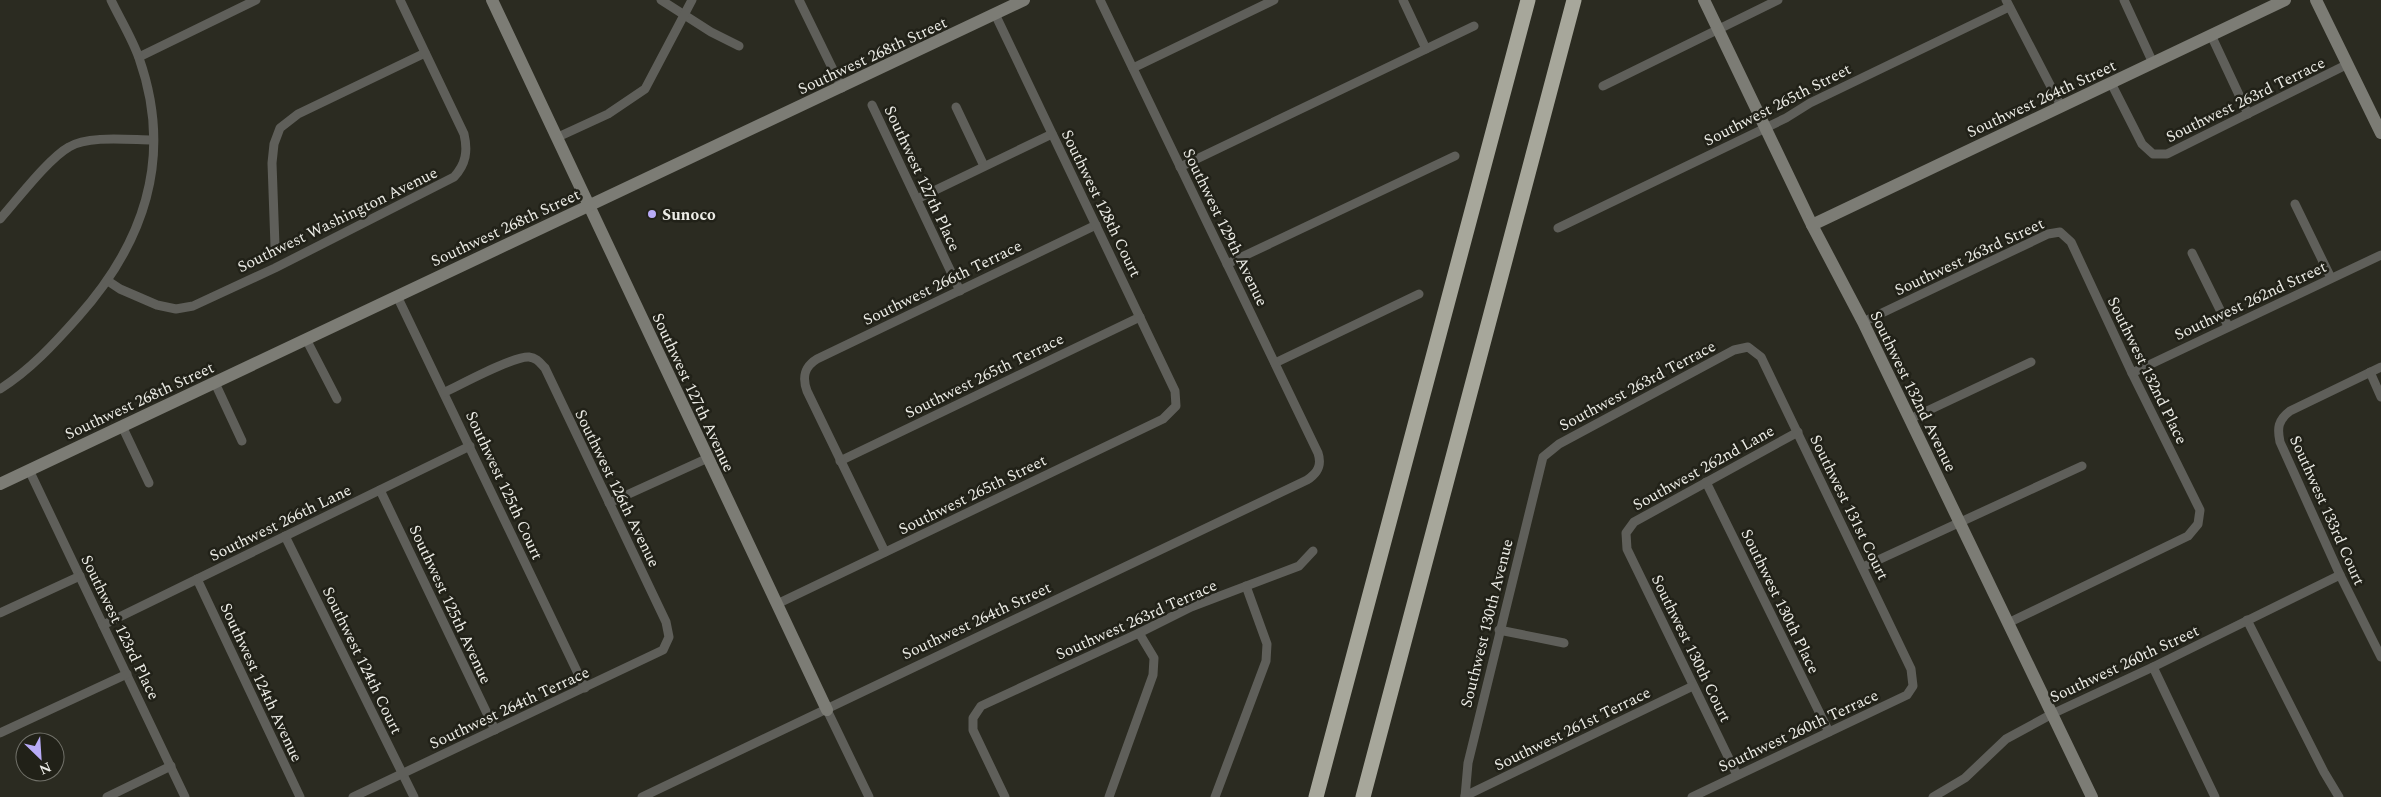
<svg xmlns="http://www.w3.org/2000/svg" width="2381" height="797" font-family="Spectral,serif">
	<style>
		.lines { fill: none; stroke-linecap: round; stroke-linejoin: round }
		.street { stroke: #5f5f5a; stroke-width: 9 }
		.secondary { stroke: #7c7c75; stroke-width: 12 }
		.highway { stroke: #a7a79b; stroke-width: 15 }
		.poi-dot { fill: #b8abf7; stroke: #212118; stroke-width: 2 }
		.labels { text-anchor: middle; stroke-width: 5; stroke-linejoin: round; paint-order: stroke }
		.street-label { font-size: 16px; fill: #ecece6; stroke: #212118 }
		.poi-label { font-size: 16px; font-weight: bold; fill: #ecece6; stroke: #212118; text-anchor: start }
	</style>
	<rect width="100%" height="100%" fill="#2b2b21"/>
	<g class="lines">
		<g class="street">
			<polyline points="661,0 711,32 739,46"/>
			<polyline points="799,0 842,88"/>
			<polyline points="1403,0 1426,49"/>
			<polyline points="2006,0 2061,106"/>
			<polyline points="2124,0 2153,63"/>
			<polyline points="2211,35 2248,114"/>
			<polyline points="139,57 256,0"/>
			<polyline points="1133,68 1274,0"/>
			<polyline points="2111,83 2142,144 2153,154 2167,154 2348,64"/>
			<polyline points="1603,86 1778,0"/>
			<polyline points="872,105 960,291"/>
			<polyline points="956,107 984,166"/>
			<polyline points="558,137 608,114 645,89 692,0"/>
			<polyline points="1180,167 1474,26"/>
			<polyline points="917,199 1052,134"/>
			<polyline points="2295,204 2331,278"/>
			<path d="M0,219C17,200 49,158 69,147C88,135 131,140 153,140"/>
			<polyline points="1558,228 1786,118 1810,103 2009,7"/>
			<polyline points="275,246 272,163 274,144 280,128 298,114 425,53"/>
			<polyline points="2192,253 2228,326"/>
			<polyline points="1227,264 1455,156"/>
			<path d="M108,281L120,289L157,305L176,309L193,306L275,268L454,177C466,164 468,151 464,134L400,0"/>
			<polyline points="397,296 585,688"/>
			<polyline points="1863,322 2048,234 2060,232 2071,242 2132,373 2200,510 2198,524 2188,536 2008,623"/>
			<polyline points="306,339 337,399"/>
			<polyline points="1275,363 1419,294"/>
			<path d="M2381,367L2290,411C2278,420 2277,428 2280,442L2340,575L2381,657"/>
			<polyline points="2370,372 2381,397"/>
			<polyline points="2132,373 2381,255"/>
			<polyline points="215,383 242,441"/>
			<path d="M0,389C30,370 54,344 78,317C145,242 174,157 139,58C132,38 120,19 111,0"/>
			<polyline points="1910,419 2031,362"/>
			<polyline points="122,426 149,483"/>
			<polyline points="840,461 1140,317"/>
			<polyline points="29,470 185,797"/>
			<polyline points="1706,482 1829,732"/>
			<polyline points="380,490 495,730"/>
			<polyline points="609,503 708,458"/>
			<polyline points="285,536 414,797"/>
			<path d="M885,552L807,391C802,377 804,367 817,359L1096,225"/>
			<polyline points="1863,567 2082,466"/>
			<polyline points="197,579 300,797"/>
			<polyline points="777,604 1163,419 1176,406 1175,391 995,14"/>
			<polyline points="0,613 80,576"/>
			<polyline points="2247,620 2324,772 2339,797"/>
			<polyline points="103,625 470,446"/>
			<polyline points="1499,630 1564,643"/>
			<polyline points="2153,667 2215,797"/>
			<polyline points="827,710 869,797"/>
			<polyline points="0,733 127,674"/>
			<polyline points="1737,775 1627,549 1626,533 1634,522 1798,432"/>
			<polyline points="1465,796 1693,686"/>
			<polyline points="107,797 171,766"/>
			<path d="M353,797L663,650L669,637L666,622L545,368C540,363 537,358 529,357C513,356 462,384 445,392"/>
			<path d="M642,797L1307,480C1318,473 1322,465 1318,453L1100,0"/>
			<polyline points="1005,797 973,730 973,718 981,706 1139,633 1191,607 1299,566 1313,551"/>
			<polyline points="1109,797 1153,675 1154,658 1139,633"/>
			<polyline points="1215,797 1266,661 1267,644 1246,586"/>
			<polyline points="1465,797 1468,763 1543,457 1559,444 1734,350 1748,347 1761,357 1911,669 1913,686 1907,695 1692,797"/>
			<polyline points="1933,797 1965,778 2006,739 2052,714 2153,667 2340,575"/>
		</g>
		<g class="secondary">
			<polyline points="492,0 827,710"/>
			<polyline points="1704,0 1812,225 1863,322 2092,797"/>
			<polyline points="2316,0 2381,133"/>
			<polyline points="1812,225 2285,0"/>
			<polyline points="0,484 1024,0"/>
		</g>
		<g class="highway">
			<polyline points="1316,797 1528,0"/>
			<polyline points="1363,797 1574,0"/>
		</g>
	</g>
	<circle class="poi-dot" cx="652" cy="214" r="5"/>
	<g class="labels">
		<g class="street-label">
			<text transform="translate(872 55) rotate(-25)" y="6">Southwest 268th Street</text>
			<text transform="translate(2041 98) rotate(-25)" y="6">Southwest 264th Street</text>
			<text transform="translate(2245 99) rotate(-26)" y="6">Southwest 263rd Terrace</text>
			<text transform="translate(1777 104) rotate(-27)" y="6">Southwest 265th Street</text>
			<text transform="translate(923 178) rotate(65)" y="6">Southwest 127th Place</text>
			<text transform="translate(1102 203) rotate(64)" y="6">Southwest 128th Court</text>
			<text transform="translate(337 219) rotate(-26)" y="6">Southwest Washington Avenue</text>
			<text transform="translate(505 227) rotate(-25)" y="6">Southwest 268th Street</text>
			<text transform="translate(1226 227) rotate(64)" y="6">Southwest 129th Avenue</text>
			<text transform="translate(1969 256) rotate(-25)" y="6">Southwest 263rd Street</text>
			<text transform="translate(942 282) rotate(-26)" y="6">Southwest 266th Terrace</text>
			<text transform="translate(2250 300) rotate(-25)" y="6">Southwest 262nd Street</text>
			<text transform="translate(2148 370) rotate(64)" y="6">Southwest 132nd Place</text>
			<text transform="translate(984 375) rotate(-26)" y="6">Southwest 265th Terrace</text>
			<text transform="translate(1637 385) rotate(-28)" y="6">Southwest 263rd Terrace</text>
			<text transform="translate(1914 391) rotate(64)" y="6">Southwest 132nd Avenue</text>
			<text transform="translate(694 392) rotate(65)" y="6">Southwest 127th Avenue</text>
			<text transform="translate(139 400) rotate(-25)" y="6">Southwest 268th Street</text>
			<text transform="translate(1703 467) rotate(-29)" y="6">Southwest 262nd Lane</text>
			<text transform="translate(505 485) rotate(65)" y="6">Southwest 125th Court</text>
			<text transform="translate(618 488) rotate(64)" y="6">Southwest 126th Avenue</text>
			<text transform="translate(972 494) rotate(-26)" y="6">Southwest 265th Street</text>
			<text transform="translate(1850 507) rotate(64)" y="6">Southwest 131st Court</text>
			<text transform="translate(2328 510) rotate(66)" y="6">Southwest 133rd Court</text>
			<text transform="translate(280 522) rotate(-26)" y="6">Southwest 266th Lane</text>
			<text transform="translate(1781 601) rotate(64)" y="6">Southwest 130th Place</text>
			<text transform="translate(451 604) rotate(65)" y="6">Southwest 125th Avenue</text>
			<text transform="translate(1136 619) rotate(-24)" y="6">Southwest 263rd Terrace</text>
			<text transform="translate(976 620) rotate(-25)" y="6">Southwest 264th Street</text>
			<text transform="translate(1486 623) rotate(-76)" y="6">Southwest 130th Avenue</text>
			<text transform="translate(121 627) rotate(64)" y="6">Southwest 123rd Place</text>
			<text transform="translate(1692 648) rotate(64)" y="6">Southwest 130th Court</text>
			<text transform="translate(363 660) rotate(64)" y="6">Southwest 124th Court</text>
			<text transform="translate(2124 663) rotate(-25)" y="6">Southwest 260th Street</text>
			<text transform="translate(262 682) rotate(65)" y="6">Southwest 124th Avenue</text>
			<text transform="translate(509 707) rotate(-25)" y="6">Southwest 264th Terrace</text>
			<text transform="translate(1572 728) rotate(-26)" y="6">Southwest 261st Terrace</text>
			<text transform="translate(1798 730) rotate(-25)" y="6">Southwest 260th Terrace</text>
		</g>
		<g class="poi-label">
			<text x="662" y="220">Sunoco</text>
		</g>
	</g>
	<g transform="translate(40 757) rotate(155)"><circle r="24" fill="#212118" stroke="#72726a"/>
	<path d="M0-4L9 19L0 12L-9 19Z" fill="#b8abf7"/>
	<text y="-8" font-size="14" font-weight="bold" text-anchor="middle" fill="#ecece6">N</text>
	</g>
</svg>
